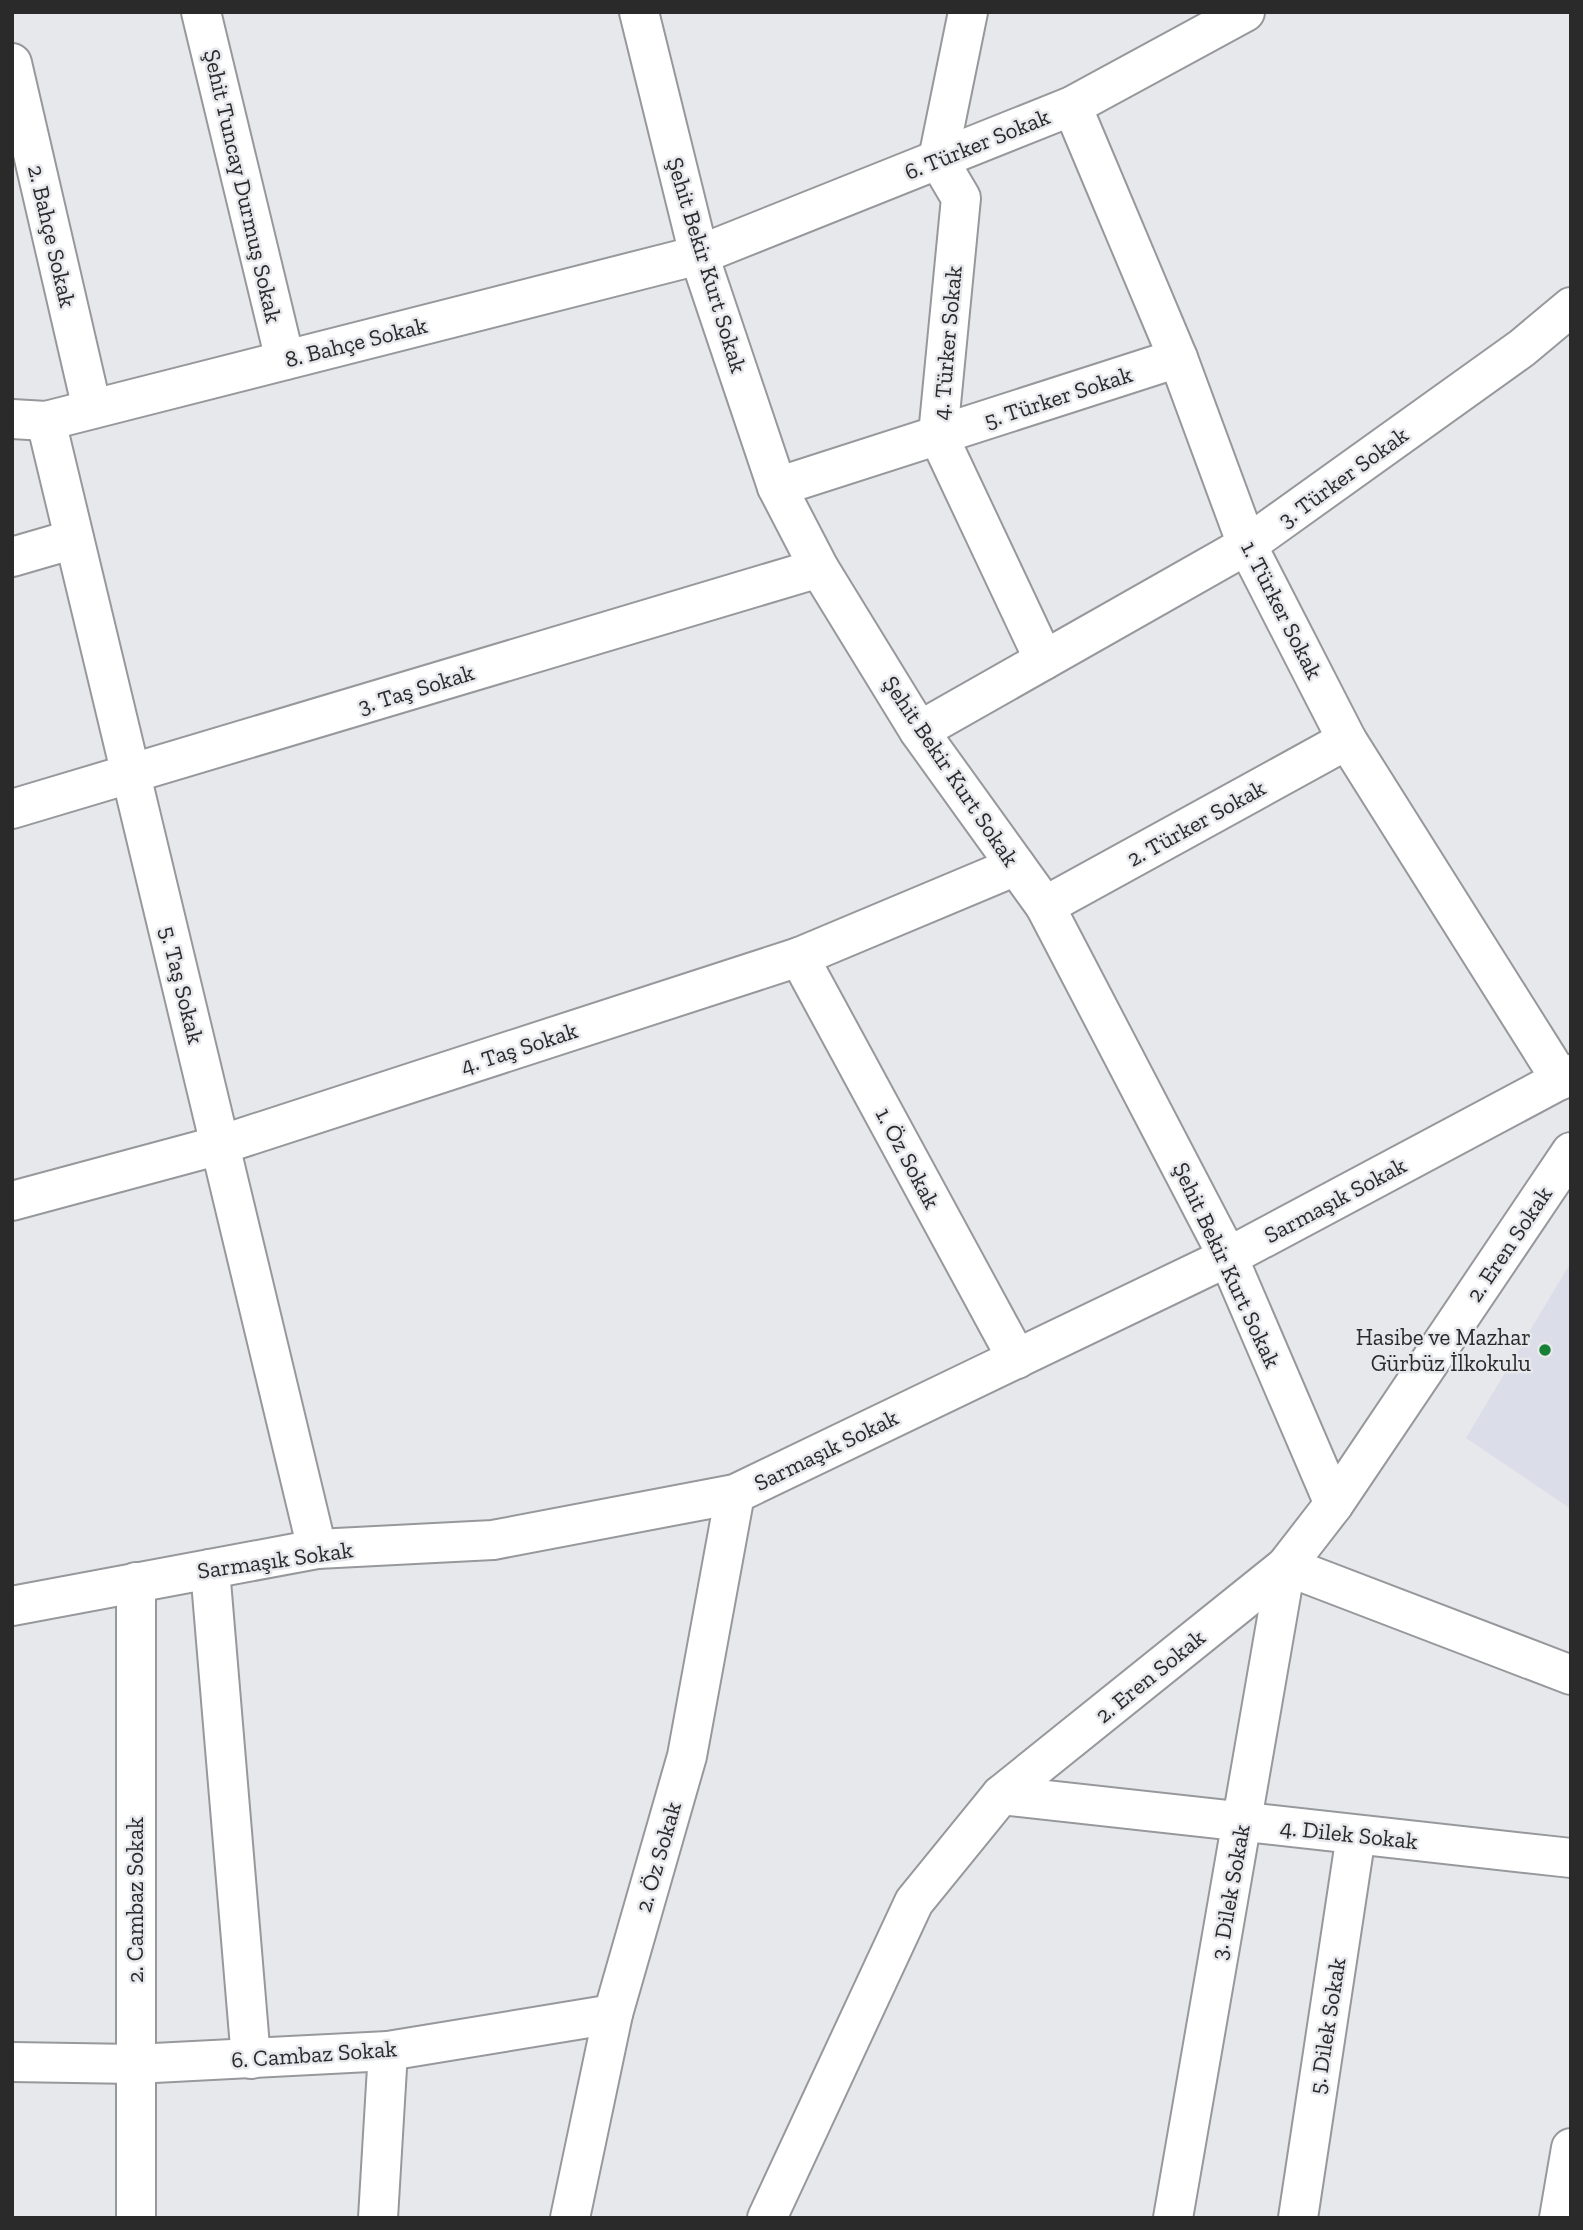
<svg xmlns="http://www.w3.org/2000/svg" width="1583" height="2230" font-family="'Zilla Slab',serif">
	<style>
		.built { fill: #dbdde8 }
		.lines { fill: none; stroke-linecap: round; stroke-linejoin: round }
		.minor-casing { stroke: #97989b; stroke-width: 42 }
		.minor { stroke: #fff; stroke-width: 38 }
		.poi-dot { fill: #168136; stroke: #e7e8ec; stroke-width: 2.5 }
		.labels { text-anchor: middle; stroke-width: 5; stroke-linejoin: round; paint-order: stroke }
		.street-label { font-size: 23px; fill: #2a2a2b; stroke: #e7e8ec }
		.poi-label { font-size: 23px; fill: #2a2a2b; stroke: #e7e8ec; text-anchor: end }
	</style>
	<rect width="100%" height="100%" fill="#e7e8ec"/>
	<polygon class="built" points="1571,1262 1571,1509 1466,1438"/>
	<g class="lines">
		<defs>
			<g id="minor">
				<polyline points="201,12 285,360"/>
				<polyline points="639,12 699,255 777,487 819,568 919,731 1045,906 1228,1257 1334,1504"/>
				<polyline points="968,12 938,159 961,198 938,435 1044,660"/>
				<polyline points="12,63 92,409"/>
				<polyline points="1072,106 1178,358 1247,545 1347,740 1561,1080"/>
				<polyline points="12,419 46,421 699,255 1072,106 1245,12"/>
				<polyline points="46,421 317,1549"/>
				<polyline points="777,487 1178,358"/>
				<polyline points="12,557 74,539"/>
				<polyline points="919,731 1247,545 1522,348 1571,307"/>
				<polyline points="12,809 819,568"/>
				<polyline points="1045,906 1347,740"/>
				<polyline points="799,957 1017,1359"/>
				<polyline points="12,1201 220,1145 799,957 1016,866"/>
				<polyline points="210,1569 251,2059"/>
				<polyline points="136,1582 136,2218"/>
				<polyline points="12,1606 317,1549 493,1540 735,1494 1228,1257 1571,1074"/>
				<polyline points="1001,1795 1571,1858"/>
				<polyline points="12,2062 135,2064 388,2051 613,2014"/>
				<polyline points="378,2218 388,2051"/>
				<polyline points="570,2218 613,2014 687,1756 735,1494"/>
				<polyline points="767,2218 914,1902 1001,1795 1286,1566 1334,1504 1571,1152"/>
				<polyline points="1173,2218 1286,1566 1571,1675"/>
				<polyline points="1298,2218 1356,1835"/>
				<polyline points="1559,2218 1571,2148"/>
			</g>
		</defs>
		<use href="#minor" class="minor-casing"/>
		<use href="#minor" class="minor"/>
	</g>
	<circle class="poi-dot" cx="1545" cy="1350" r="7"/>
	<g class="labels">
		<g class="street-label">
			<text transform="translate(977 144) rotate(-22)" y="8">6. Türker Sokak</text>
			<text transform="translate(243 186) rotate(77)" y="8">Şehit Tuncay Durmuş Sokak</text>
			<text transform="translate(52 236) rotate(77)" y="8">2. Bahçe Sokak</text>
			<text transform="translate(707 265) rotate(73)" y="8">Şehit Bekir Kurt Sokak</text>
			<text transform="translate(356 342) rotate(-14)" y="8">8. Bahçe Sokak</text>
			<text transform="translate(947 343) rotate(-85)" y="8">4. Türker Sokak</text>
			<text transform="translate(1058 397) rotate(-18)" y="8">5. Türker Sokak</text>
			<text transform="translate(1343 477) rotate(-36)" y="8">3. Türker Sokak</text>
			<text transform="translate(1282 610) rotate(63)" y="8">1. Türker Sokak</text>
			<text transform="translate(416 689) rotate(-17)" y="8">3. Taş Sokak</text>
			<text transform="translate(951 771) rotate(56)" y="8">Şehit Bekir Kurt Sokak</text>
			<text transform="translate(1196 823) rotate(-29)" y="8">2. Türker Sokak</text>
			<text transform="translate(182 985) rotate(76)" y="8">5. Taş Sokak</text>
			<text transform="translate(519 1048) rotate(-18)" y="8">4. Taş Sokak</text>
			<text transform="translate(908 1158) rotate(62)" y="8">1. Öz Sokak</text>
			<text transform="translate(1335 1200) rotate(-28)" y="8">Sarmaşık Sokak</text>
			<text transform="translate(1509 1244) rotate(-56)" y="8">2. Eren Sokak</text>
			<text transform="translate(1227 1265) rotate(65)" y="8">Şehit Bekir Kurt Sokak</text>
			<text transform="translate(826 1450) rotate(-26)" y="8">Sarmaşık Sokak</text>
			<text transform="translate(275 1560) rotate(-8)" y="8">Sarmaşık Sokak</text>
			<text transform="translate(1150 1676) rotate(-39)" y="8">2. Eren Sokak</text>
			<text transform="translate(1349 1834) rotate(6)" y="8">4. Dilek Sokak</text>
			<text transform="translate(658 1857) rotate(-74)" y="8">2. Öz Sokak</text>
			<text transform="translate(1230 1892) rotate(-80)" y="8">3. Dilek Sokak</text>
			<text transform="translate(135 1900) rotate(-90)" y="8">2. Cambaz Sokak</text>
			<text transform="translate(1327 2026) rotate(-81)" y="8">5. Dilek Sokak</text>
			<text transform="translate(314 2054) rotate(-4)" y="8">6. Cambaz Sokak</text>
		</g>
		<g class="poi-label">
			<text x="1531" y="1345">Hasibe ve Mazhar<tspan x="1531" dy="26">Gürbüz İlkokulu</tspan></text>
		</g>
	</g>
	<rect width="1583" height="2230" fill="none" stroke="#2a2a2b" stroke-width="28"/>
</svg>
